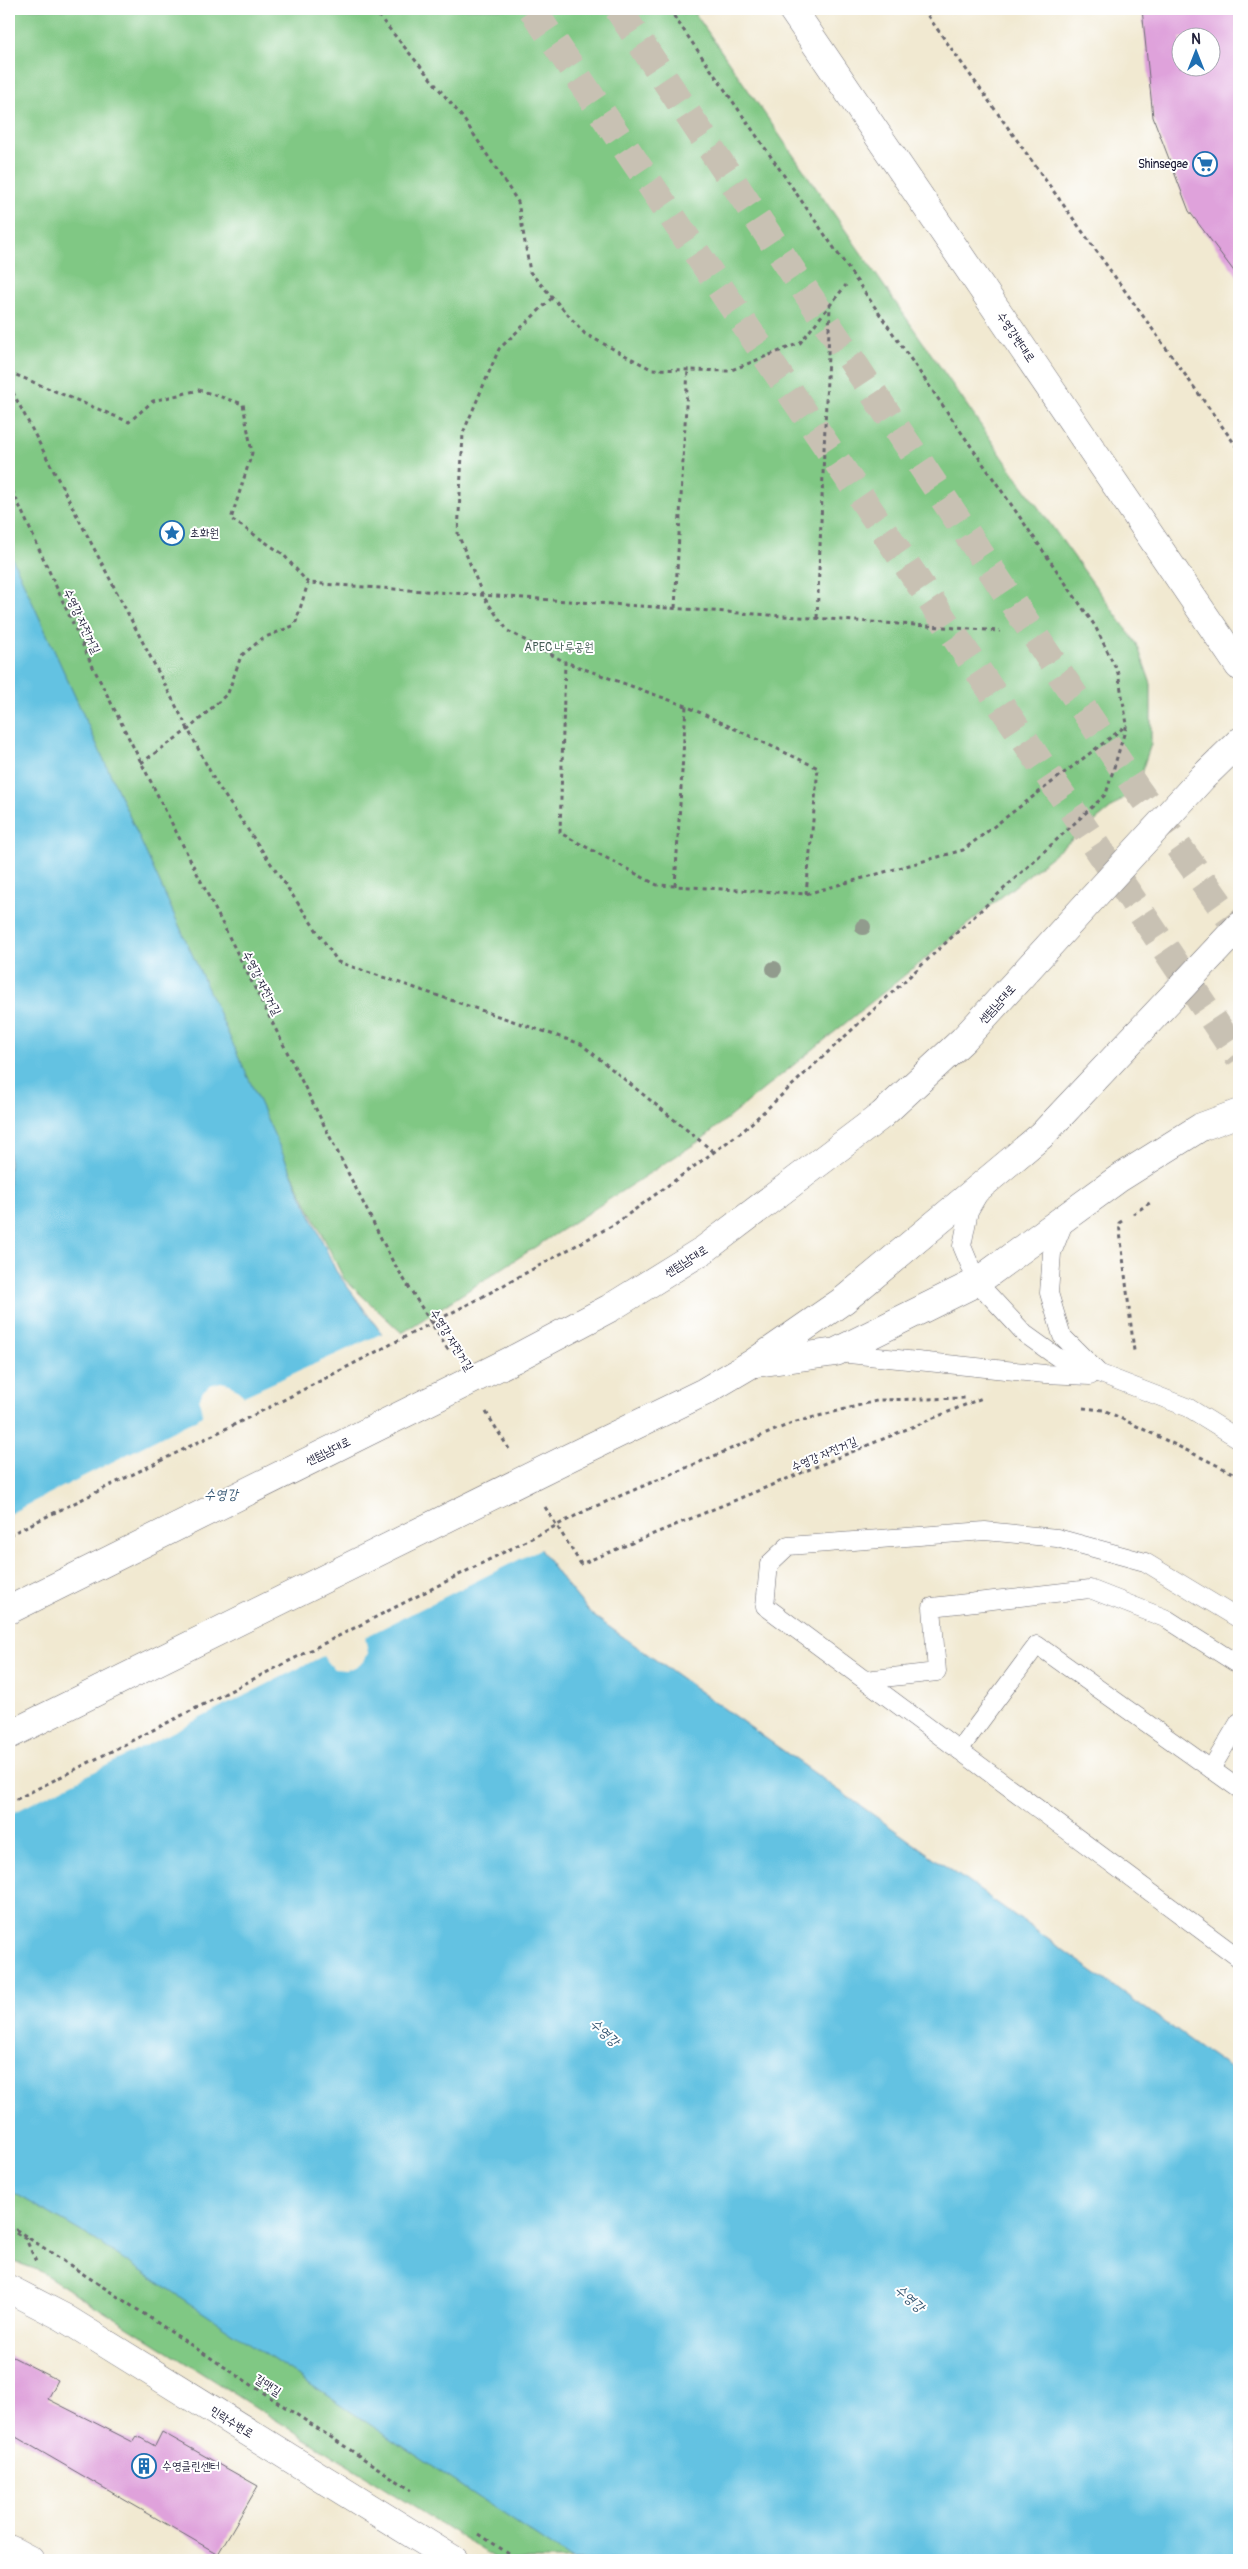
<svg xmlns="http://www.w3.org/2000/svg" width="1248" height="2569" font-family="Pangolin,'Poor Story',sans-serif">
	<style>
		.green { fill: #80c884; stroke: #517560 }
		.water { fill: #64c2e2; stroke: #43728e }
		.pier { fill: #f1e9d1 }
		.building { fill: #dfa2db; fill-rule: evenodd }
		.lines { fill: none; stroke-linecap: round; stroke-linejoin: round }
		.highway-tunnel { stroke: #c8c1b3; stroke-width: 28; stroke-dasharray: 28 14; stroke-linecap: butt }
		.lane-casing { stroke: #6a6870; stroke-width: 19 }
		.secondary-casing { stroke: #6a6870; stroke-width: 29 }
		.path { stroke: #6a6870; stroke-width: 3; stroke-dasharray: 4 4; stroke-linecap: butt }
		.lane { stroke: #fff; stroke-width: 18 }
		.secondary { stroke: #fff; stroke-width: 28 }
		.secondary-bridge-casing { stroke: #6a6870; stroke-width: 29; stroke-linecap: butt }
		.path-bridge { stroke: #6a6870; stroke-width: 3; stroke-dasharray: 4 4; stroke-linecap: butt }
		.secondary-bridge { stroke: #fff; stroke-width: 28 }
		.tree { fill: #919b8d }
		.labels { text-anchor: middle; stroke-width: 4; stroke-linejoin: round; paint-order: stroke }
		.poi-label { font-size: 12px; fill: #22223b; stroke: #fff; text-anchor: start }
		.street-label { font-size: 12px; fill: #22223b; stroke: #fff }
		.park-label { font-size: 12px; fill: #435c55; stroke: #fff }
		.water-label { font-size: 14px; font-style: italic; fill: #395a75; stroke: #fff }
	</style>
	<rect width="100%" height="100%" fill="#fff"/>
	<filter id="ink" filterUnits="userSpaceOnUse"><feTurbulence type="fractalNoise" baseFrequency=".02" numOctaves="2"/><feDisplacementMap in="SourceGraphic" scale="10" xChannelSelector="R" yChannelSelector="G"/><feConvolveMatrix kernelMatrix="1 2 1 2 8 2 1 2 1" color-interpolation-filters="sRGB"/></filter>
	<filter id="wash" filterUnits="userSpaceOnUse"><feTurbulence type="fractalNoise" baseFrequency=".0096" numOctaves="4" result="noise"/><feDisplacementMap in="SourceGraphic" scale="20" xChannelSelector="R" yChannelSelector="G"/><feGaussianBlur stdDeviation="1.12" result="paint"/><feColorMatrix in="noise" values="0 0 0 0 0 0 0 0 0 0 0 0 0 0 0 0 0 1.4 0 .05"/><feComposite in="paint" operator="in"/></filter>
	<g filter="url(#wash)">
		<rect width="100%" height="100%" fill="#f1e9d1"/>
		<g class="green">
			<polygon points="9,9 692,9 1020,482 1137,644 1151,684 1151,744 1136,788 701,1140 402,1333 344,1279 9,600"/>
			<polygon points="9,2140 659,2560 498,2560 38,2270 9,2260"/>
		</g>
		<polygon class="water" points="9,551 336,1271 558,1574 591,1614 1239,2075 1239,2560 572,2560 92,2238 9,2190"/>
		<polygon class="pier" points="385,1332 542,1548 365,1637 368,1653 364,1661 355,1667 345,1670 334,1669 323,1656 9,1815 9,1514 203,1416 199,1400 203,1391 210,1385 221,1382 230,1384 244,1396"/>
		<g id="blocks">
			<g class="building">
				<path d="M1142,9H1239V278L1189,211L1153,117ZM1180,38H1210V68H1180Z"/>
				<polygon points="9,2355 58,2380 48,2399 133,2442 137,2436 155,2446 162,2432 258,2486 218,2554 9,2433"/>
			</g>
		</g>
	</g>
	<g filter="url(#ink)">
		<use href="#blocks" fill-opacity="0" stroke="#6a6870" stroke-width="1"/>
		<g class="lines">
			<g class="highway-tunnel">
				<polyline points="532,9 1239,1058"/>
				<polyline points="618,9 1136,788 1239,931"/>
			</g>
			<defs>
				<g id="lane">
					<polyline points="980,1192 969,1211 962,1246 977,1282 1025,1334 1057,1357 1189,1408 1239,1439"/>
					<polyline points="1066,1218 1052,1253 1049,1293 1062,1336 1097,1371"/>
					<polyline points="839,1353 1045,1374 1090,1376"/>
					<polyline points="1239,1619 1145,1562 1057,1538 985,1531 788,1546 769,1564 765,1606 1239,1958"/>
					<polyline points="865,1680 937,1672 932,1607 1090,1589 1167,1619 1239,1665"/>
					<polyline points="1239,1722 1211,1769 1239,1789"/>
					<polyline points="959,1750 1037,1645 1211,1769"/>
				</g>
				<g id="secondary">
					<polyline points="792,9 1239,666"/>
					<polyline points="514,1359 610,1308 705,1249 882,1115 963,1040 1203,777 1239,742"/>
					<polyline points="757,1363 836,1352 977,1282 1118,1179 1201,1127 1239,1113"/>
					<polyline points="564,1460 704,1392 753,1363 844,1300 1042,1135 1239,926"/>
					<polyline points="9,2289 63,2317 454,2560"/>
					<polyline points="9,2549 30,2560"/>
				</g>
			</defs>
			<use href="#lane" class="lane-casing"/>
			<use href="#secondary" class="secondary-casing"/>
			<g class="path">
				<polyline points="373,9 463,118 518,202 530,272 585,334 651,369 729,371 800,343 846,285"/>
				<polyline points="923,9 1239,450"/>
				<polyline points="552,298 499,349 463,433 458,534 483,596 508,631 565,662"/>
				<polyline points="9,372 129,422 153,401 199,390 243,404 252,453 231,519 283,554 308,583 1000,631"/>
				<polyline points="9,385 216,783 338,962 581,1044 714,1152"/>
				<polyline points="9,483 90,661 392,1260 450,1353"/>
				<polyline points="675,608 688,369"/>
				<polyline points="817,618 830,306"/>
				<polyline points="141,763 189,729 228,693 241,656 263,638 295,625 308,583"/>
				<polyline points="675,886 686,706"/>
				<polyline points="806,894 818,768 686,706 565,662 560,833 657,885 806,894 963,850 1127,725"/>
				<polyline points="1133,1214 1151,1202"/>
				<polyline points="1122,1221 1119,1223 1134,1351"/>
				<polyline points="482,1297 615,1224 744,1130 1106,794 1127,724 1118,673 1095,626 669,9"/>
				<polyline points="1083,1408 1104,1410 1239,1476"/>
				<polyline points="486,1412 509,1449"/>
				<polyline points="545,1507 581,1564 982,1398"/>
				<polyline points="589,1509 792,1423 880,1400 968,1398"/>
				<polyline points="9,2225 411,2490"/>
				<polyline points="9,2229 26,2239 37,2264"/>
				<polyline points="479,2534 518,2560"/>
			</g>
			<use href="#lane" class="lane"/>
			<use href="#secondary" class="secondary"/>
			<defs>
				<g id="secondary-bridge">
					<polyline points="9,1610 514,1359"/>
					<polyline points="9,1735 564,1460"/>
				</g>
			</defs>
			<use href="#secondary-bridge" class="secondary-bridge-casing"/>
			<g class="path-bridge">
				<polyline points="9,1535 266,1409 482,1297"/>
				<polyline points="9,1803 589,1509"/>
			</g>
			<use href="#secondary-bridge" class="secondary-bridge"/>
		</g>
		<g class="tree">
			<circle cx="863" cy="927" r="8"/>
			<circle cx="774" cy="969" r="8"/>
		</g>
	</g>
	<defs>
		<symbol id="supermarket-ring" viewBox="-11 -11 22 22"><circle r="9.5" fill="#fff" stroke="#1f6fb2" stroke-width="1.5"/><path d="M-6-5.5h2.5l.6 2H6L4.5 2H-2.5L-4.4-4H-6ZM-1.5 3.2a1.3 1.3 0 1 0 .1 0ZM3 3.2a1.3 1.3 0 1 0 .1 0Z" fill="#1f6fb2"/></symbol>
		<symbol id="sight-ring" viewBox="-11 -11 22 22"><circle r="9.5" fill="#fff" stroke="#1f6fb2" stroke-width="1.5"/><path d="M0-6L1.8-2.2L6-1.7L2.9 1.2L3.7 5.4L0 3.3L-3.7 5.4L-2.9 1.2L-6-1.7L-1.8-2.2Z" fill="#1f6fb2"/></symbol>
		<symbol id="building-ring" viewBox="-11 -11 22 22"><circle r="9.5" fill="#fff" stroke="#1f6fb2" stroke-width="1.5"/><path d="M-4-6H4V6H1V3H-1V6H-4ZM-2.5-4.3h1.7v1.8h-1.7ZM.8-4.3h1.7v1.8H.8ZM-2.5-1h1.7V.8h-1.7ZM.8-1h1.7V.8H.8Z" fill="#1f6fb2"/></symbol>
	</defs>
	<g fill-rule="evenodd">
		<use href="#supermarket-ring" x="1191" y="150" width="28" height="28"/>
		<use href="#sight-ring" x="158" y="519" width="28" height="28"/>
		<use href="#building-ring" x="130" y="2452" width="28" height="28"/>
	</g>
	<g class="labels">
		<g class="poi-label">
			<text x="1188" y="168" text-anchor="end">Shinsegae</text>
			<text x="190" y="537">초화원</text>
			<text x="162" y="2470">수영클린센터</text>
		</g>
		<g class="street-label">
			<text transform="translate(1016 337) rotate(56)" y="4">수영강변대로</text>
			<text transform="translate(82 621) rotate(65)" y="4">수영강 자전거길</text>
			<text transform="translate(262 983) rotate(63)" y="4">수영강 자전거길</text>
			<text transform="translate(997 1004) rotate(-48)" y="4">센텀남대로</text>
			<text transform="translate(686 1261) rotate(-32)" y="4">센텀남대로</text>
			<text transform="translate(452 1340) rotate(58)" y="4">수영강 자전거길</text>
			<text transform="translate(328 1451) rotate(-26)" y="4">센텀남대로</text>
			<text transform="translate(824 1454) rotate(-23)" y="4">수영강 자전거길</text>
			<text transform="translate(268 2385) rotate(33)" y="4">갈맷길</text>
			<text transform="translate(232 2422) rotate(32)" y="4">민락수변로</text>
		</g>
		<g class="park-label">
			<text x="559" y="651">APEC 나루공원</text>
		</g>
		<g class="water-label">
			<text x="221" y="1499">수영강</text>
			<text transform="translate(605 2032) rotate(43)" y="5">수영강</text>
			<text transform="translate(910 2298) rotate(41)" y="5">수영강</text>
		</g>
	</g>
	<rect width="1248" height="2569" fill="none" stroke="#fff" stroke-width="30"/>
	<g transform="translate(1196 52)"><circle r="24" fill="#ffffff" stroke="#a7a7b1"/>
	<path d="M0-4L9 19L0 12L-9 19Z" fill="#1f6fb2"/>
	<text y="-8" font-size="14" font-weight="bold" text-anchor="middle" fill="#22223b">N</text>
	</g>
</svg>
